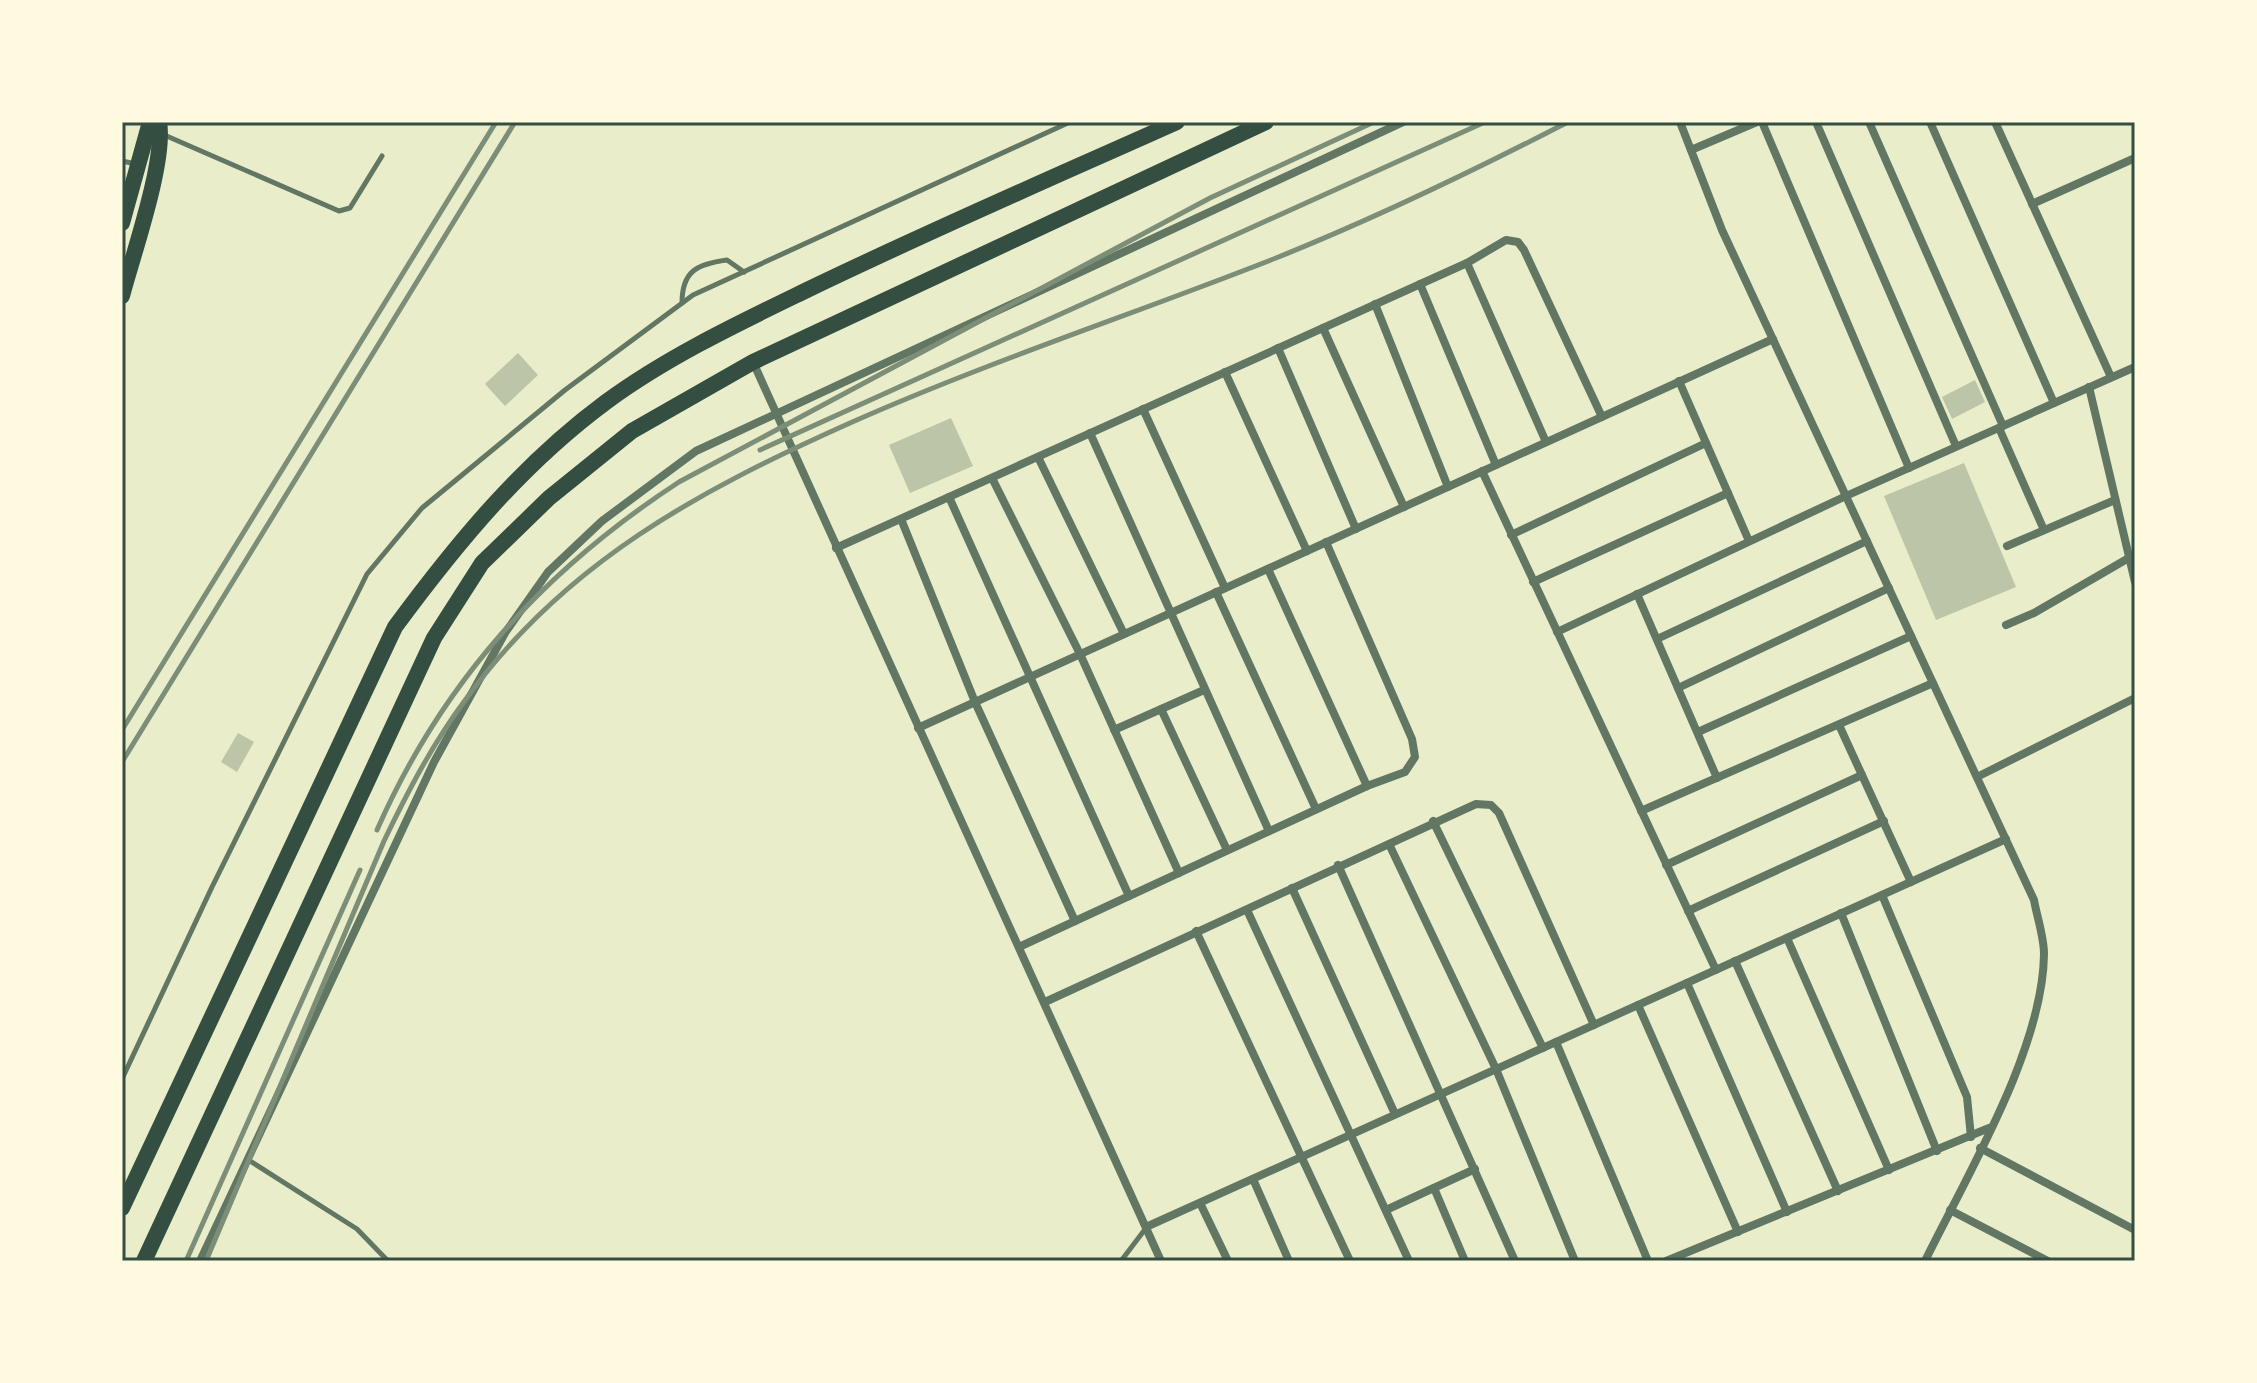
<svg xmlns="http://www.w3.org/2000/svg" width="2257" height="1383" font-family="Inter,sans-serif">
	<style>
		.building { fill: #bcc5a7 }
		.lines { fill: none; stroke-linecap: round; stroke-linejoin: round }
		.service { stroke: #617663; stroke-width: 5 }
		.minor { stroke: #617663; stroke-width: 8 }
		.secondary { stroke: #344e41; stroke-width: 16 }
		.primary { stroke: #344e41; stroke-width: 16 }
		.rail { stroke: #7c8e77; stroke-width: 5 }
		.neatline { fill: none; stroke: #344e41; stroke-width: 3 }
	</style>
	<rect width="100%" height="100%" fill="#e9edc9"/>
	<g class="building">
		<polygon points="518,353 538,375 505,406 485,384"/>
		<polygon points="1975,380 1985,402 1952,419 1942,397"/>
		<polygon points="951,418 973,466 910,493 889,445"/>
		<polygon points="1964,463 2016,587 1936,620 1884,496"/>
		<polygon points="238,733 254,742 237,772 221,762"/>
	</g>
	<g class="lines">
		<g class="service">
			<polyline points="162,134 339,211 350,208 382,156"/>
			<polyline points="122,161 136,164"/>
			<path d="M682,303C682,271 697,264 727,260L744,272"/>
			<polyline points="122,1079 212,887 367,574 422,508 565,390 693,295 1070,122"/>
			<polyline points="247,1159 357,1229 388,1261"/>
			<polyline points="1121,1261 1146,1228"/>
		</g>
		<g class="minor">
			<path d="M1680,122L1722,230L2034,900C2037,917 2044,937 2044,954C2043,1049 1967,1175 1925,1261"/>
			<polyline points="1762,122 1909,468"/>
			<polyline points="1816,122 1956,446"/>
			<polyline points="1869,122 2003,426"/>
			<polyline points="1930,122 2054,403"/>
			<polyline points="1995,122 2111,377"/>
			<polyline points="1691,150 1757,122"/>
			<polyline points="2032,204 2135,158"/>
			<polyline points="1467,263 1546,442"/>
			<polyline points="1420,284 1496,465"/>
			<polyline points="1375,304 1448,487"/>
			<polyline points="1323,328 1404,507"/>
			<polyline points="1278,348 1356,529"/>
			<polyline points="753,362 1161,1261"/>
			<polyline points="1225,372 1307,551"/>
			<polyline points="1679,381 1749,541"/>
			<polyline points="2089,387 2135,582"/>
			<polyline points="1143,409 1225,588"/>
			<polyline points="1999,428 2044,530"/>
			<polyline points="1090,433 1269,831"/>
			<polyline points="1038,457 1124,634"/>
			<polyline points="1482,471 1716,970"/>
			<polyline points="992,478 1080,654 1179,873"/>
			<polyline points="949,497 1129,896"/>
			<polyline points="901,519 975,702 1075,921"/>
			<polyline points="1511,535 1706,443"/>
			<polyline points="2007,546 2115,500"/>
			<polyline points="836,548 1467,263 1506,240 1518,242 1524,250 1602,417"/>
			<polyline points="1268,569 1367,786"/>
			<polyline points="1533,582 1728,493"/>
			<polyline points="1216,592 1316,809"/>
			<polyline points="1637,594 1717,778"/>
			<polyline points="2006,625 2034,613 2127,559"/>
			<polyline points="1557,632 1846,496 2135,367"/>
			<polyline points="1657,639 1867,541"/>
			<polyline points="1678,688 1889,588"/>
			<polyline points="1161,709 1227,850"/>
			<polyline points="1839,725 1911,882"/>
			<polyline points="918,728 1773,339"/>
			<polyline points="1114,730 1204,690"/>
			<polyline points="1698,732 1911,636"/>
			<polyline points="1977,777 2135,698"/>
			<polyline points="1641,811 1933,683"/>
			<polyline points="1433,821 1543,1048"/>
			<polyline points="1389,844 1496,1069 1575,1261"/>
			<polyline points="1338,865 1515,1261"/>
			<polyline points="1666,865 1862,775"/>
			<polyline points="1292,888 1395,1114"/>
			<polyline points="1882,895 1967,1097 1971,1137"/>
			<polyline points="1247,910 1409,1261"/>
			<polyline points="1688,911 1884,821"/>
			<polyline points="1841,913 1937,1151"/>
			<polyline points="1196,931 1350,1261"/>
			<polyline points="1787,938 1889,1170"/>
			<polyline points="1019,947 1367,786 1405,772 1415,757 1412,739 1326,542"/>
			<polyline points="1735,961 1838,1191"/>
			<polyline points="1687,983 1787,1212"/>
			<polyline points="1045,1002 1476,804 1491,805 1499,813 1594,1025"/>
			<polyline points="1638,1005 1738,1232"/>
			<polyline points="1556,1042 1648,1261"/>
			<polyline points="1980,1148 2135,1230"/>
			<polyline points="1253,1179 1289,1261"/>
			<polyline points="1434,1188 1465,1261"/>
			<polyline points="1200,1203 1228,1261"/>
			<polyline points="1386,1210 1475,1169"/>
			<polyline points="1950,1210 2048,1261"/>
			<polyline points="1146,1227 2006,839"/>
			<polyline points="200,1261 434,762 505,633 548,572 602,521 696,451 1403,122"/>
			<polyline points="1666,1261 1989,1128"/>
		</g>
		<g class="secondary">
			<polyline points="122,223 150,122"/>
			<path d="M122,296C133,254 166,161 159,122"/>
		</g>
		<g class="primary">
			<path d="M122,1208L395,627C457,543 521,465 606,402C667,357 739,323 807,290C929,231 1054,177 1177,122"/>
			<polyline points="144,1261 434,638 482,563 549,498 632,431 753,362 1266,122"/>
		</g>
		<g class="rail">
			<polyline points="760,450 1485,122"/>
			<polyline points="122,730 496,122"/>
			<polyline points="122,762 515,122"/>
			<path d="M377,830C442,682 544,570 679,482L1210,198L1374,122"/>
			<polyline points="186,1261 360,870"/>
			<path d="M206,1261L384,841C408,791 433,743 466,699C565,562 700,490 850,423C990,361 1134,314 1276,258C1376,218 1473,171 1568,122"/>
		</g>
	</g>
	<rect width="2257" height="1383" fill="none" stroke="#fefae0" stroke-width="248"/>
	<rect x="124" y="124" width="2009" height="1135" class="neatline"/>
</svg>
